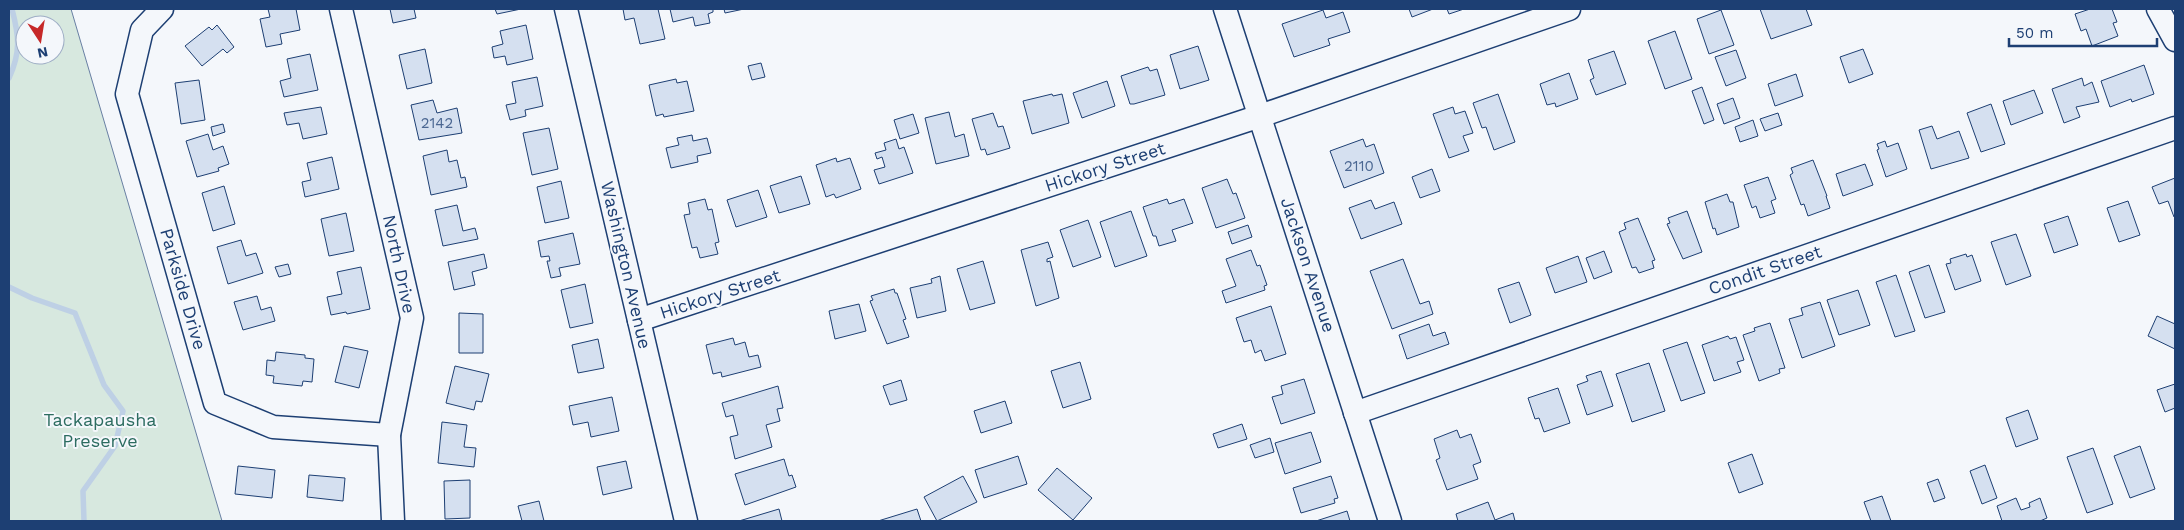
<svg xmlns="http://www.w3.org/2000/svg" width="2184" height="530" font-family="'Work Sans',sans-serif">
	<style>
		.green { fill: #d7e8df; stroke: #687fa3; fill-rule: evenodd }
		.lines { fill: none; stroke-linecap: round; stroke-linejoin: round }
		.stream { stroke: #bed0e5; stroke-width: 5.5 }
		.building { fill: #d5e0f0; stroke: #1d3f73 }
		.minor-casing { stroke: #1d3f73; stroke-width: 25 }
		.minor { stroke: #f4f7fb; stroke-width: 22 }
		.labels { text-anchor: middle; stroke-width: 4; stroke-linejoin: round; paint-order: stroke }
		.number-label { font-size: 15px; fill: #4b6792 }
		.street-label { font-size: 18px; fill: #1d3f73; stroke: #f4f7fb }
		.park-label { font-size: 18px; fill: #2c6c60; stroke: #f4f7fb }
	</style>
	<rect width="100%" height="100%" fill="#f4f7fb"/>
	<path class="green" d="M9,9H71L222,521H9ZM25,25H55V55H25Z"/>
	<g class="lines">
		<g class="stream">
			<path d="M9,78C21,52 19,36 12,9"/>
			<polyline points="9,287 32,298 75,313 104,385 123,411 115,446 83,491 84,521"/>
		</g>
	</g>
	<g class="building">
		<polygon points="268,9 296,9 300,30 280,34 282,44 266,47 260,19 270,17"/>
		<polygon points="390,9 414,9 416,18 393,23"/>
		<polygon points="495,9 521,9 497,14"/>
		<polygon points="623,9 658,9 665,39 640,44 634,18 625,20"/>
		<polygon points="670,9 713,9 713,12 708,14 710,23 695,26 693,17 673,22"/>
		<polygon points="724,9 744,9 725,13"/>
		<polygon points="1409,9 1433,9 1412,17"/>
		<polygon points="1447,9 1464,9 1449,14"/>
		<polygon points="1760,9 1806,9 1812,25 1771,39"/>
		<polygon points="2090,9 2112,9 2117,22 2113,23 2118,36 2092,46 2086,29 2081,31 2075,14"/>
		<polygon points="1323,10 1326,18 1343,12 1350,32 1328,39 1330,45 1294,57 1282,24"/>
		<polygon points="1721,10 1734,45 1709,54 1697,19"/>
		<polygon points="217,25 234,47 227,53 223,49 202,66 185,46 209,27 212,30"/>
		<polygon points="526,25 533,59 507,65 505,56 494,58 492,47 503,44 500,31"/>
		<polygon points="1675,31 1692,79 1665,89 1648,41"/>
		<polygon points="1198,46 1209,80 1180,89 1170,55"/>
		<polygon points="425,49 432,83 407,89 399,55"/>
		<polygon points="1863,49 1873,74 1849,83 1840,57"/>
		<polygon points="1736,50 1746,78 1726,86 1715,57"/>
		<polygon points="1614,51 1626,84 1596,95 1590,80 1594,78 1588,60"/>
		<polygon points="310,54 318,90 284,97 280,81 291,78 287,59"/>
		<polygon points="761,63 765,77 752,80 748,66"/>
		<polygon points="2144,65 2154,94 2132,102 2131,99 2110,107 2101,81"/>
		<polygon points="1148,67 1150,71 1157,69 1165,95 1134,104 1130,104 1121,76"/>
		<polygon points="1569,73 1578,99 1556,107 1555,103 1547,105 1540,84"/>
		<polygon points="1796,74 1803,96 1775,106 1768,84"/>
		<polygon points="537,77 543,106 525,110 526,116 510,120 506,105 516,103 512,82"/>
		<polygon points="2082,78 2084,86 2092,82 2099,102 2076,107 2080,117 2064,123 2052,89"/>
		<polygon points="676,79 677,83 687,81 694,111 664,117 663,114 656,116 649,85"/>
		<polygon points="199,80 205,120 181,124 175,83"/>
		<polygon points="1107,81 1115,106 1082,118 1073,93"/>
		<polygon points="1702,87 1714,120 1704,124 1692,91"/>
		<polygon points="2034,90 2043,113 2011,125 2003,101"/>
		<polygon points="1052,94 1053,96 1062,94 1069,123 1032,134 1023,101"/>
		<polygon points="1498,94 1515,142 1494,150 1486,127 1482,128 1473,103"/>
		<polygon points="1733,98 1740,118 1724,124 1717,104"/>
		<polygon points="433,100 437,113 457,108 462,133 419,140 411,105"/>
		<polygon points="1991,104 2005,144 1981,152 1967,113"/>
		<polygon points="321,107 327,134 303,139 299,123 287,125 284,113"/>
		<polygon points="1453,107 1455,114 1465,111 1473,133 1463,136 1469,151 1449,158 1433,114"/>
		<polygon points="949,112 955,137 964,134 969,156 936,164 925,118"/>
		<polygon points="993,113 998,127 1003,126 1010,148 987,155 985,149 981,150 972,119"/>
		<polygon points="1778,113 1782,125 1765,131 1760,119"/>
		<polygon points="913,114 919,133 900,139 894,120"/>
		<polygon points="1753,120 1758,136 1740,142 1735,127"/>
		<polygon points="223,124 225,132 213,136 211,127"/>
		<polygon points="1932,126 1937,139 1959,131 1969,158 1931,169 1919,130"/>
		<polygon points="549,128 558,169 532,175 523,133"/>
		<polygon points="208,134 213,150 223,146 229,164 218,168 219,171 197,177 186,141"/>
		<polygon points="692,135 693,141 707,138 711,153 697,156 698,162 671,168 666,148 679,145 677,138"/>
		<polygon points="896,139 899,149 904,147 913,173 879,184 874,170 885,167 882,157 877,159 875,153 886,150 884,143"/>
		<polygon points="1363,139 1366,147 1374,144 1384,173 1344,188 1330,151"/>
		<polygon points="1885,141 1887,147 1898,143 1907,169 1886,177 1877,150 1879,149 1877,144"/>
		<polygon points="447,150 449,162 457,160 461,178 465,177 467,187 431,195 423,156"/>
		<polygon points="332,157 339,189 305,197 302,182 311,180 307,163"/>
		<polygon points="836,158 837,162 850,158 861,189 836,198 834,194 826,197 816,165"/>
		<polygon points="1813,160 1827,196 1826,196 1830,208 1808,216 1804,204 1801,205 1790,175 1793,173 1791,168"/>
		<polygon points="1865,164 1873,185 1843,196 1836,174"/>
		<polygon points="1432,169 1440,191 1420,198 1412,177"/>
		<polygon points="801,176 810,204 779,213 770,186"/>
		<polygon points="1768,177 1776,199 1771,201 1775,213 1760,218 1756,206 1752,208 1744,185"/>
		<polygon points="2175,178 2175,216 2174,217 2168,201 2159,204 2152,187"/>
		<polygon points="1227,179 1233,194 1236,193 1245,218 1216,228 1202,188"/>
		<polygon points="561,181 569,218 545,223 537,187"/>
		<polygon points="224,186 235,224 213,231 202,193"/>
		<polygon points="758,190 767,217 736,227 727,200"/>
		<polygon points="1727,194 1730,202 1733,202 1739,227 1717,235 1715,228 1713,229 1705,202"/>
		<polygon points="705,199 708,210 712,209 719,242 715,243 718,254 700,258 697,247 692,248 684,215 690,214 688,203"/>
		<polygon points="1167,199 1169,204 1184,199 1193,223 1172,230 1176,241 1159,246 1156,236 1153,236 1143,207"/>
		<polygon points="1371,200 1375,209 1394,202 1402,224 1361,239 1349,208"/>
		<polygon points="2128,201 2140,235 2119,242 2107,208"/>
		<polygon points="457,205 463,231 475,228 478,239 443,246 435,210"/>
		<polygon points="1131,211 1147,256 1115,267 1100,222"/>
		<polygon points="1687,211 1702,252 1683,259 1667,224 1670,223 1668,218"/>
		<polygon points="346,213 354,251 329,256 321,219"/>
		<polygon points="2068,216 2078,245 2054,253 2044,224"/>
		<polygon points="1638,218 1655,260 1652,261 1654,268 1639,273 1636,267 1632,268 1619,232 1626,229 1624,223"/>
		<polygon points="1088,220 1101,257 1073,267 1060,230"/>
		<polygon points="1248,225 1252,237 1232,244 1228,232"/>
		<polygon points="573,233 580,264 559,268 561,276 551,278 547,261 550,261 549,256 541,257 538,241"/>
		<polygon points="2016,234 2031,276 2006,285 1991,242"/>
		<polygon points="241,240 246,256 256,253 263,273 228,284 217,247"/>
		<polygon points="1048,242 1053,257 1047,259 1047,262 1050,261 1059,298 1036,306 1021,250"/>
		<polygon points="1251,250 1257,266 1260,265 1267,285 1264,286 1265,290 1226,303 1222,291 1236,286 1226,259"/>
		<polygon points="1604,251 1612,272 1594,279 1586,258"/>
		<polygon points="484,254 487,268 472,272 475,285 454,290 448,262"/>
		<polygon points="1966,254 1967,257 1972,255 1981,281 1955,290 1946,264 1951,263 1950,259"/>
		<polygon points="1578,256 1587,282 1555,293 1546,268"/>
		<polygon points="1403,259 1420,304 1429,301 1433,314 1392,329 1370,271"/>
		<polygon points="983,261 995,303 970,310 957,269"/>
		<polygon points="288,264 291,274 279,277 275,267"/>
		<polygon points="1929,265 1945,312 1925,318 1909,272"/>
		<polygon points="361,267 370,309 347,314 346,312 331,315 327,297 342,294 337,272"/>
		<polygon points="1896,275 1915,331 1895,337 1876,282"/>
		<polygon points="940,276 946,311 917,318 910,288 932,283 931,279"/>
		<polygon points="1519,282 1531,315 1510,323 1498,289"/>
		<polygon points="585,284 593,323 570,328 561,290"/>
		<polygon points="894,289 895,293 897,293 906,319 903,320 909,337 887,344 870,301 873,300 871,296"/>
		<polygon points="1858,290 1870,325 1839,335 1827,300"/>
		<polygon points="257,296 261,310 271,307 275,321 243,330 234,302"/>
		<polygon points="1820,302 1835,346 1802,358 1789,319 1803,315 1801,308"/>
		<polygon points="859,304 866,331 835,339 829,311"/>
		<polygon points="1271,306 1286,354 1265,361 1261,350 1255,353 1251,340 1244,342 1236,318"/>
		<polygon points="459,313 483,314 483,353 459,353"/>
		<polygon points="2157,316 2175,324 2175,349 2148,336"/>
		<polygon points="1770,323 1785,368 1779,369 1780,373 1759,381 1743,335 1755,331 1754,328"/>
		<polygon points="1429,324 1433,336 1445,332 1449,344 1407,359 1399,335"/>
		<polygon points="1728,336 1730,339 1736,337 1744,360 1737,362 1741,372 1714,381 1702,345"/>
		<polygon points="733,338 735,345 745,342 749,357 758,355 761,367 722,377 721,372 713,374 706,345"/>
		<polygon points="598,339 604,368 578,373 572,345"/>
		<polygon points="1687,342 1705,393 1681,401 1663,350"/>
		<polygon points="344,346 368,351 359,388 335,382"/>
		<polygon points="276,352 305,355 305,358 314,359 312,382 303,381 302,386 273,383 274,376 266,375 267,360 275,361"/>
		<polygon points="1080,362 1091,399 1063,408 1051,371"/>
		<polygon points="1649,363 1665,411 1632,422 1616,374"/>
		<polygon points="455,366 489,374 482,402 476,401 474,410 446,403"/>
		<polygon points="1601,371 1613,406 1587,415 1577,385 1588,381 1586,376"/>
		<polygon points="1304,379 1315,413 1281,424 1272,397 1283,394 1281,386"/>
		<polygon points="901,380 907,400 890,405 883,386"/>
		<polygon points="2175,384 2175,408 2165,412 2157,390"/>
		<polygon points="778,386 783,408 777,409 780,421 766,425 772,447 735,459 730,437 738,435 733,415 726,417 722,403"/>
		<polygon points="1558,388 1570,423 1544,432 1539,418 1535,419 1528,398"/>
		<polygon points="612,397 619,431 591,437 588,422 573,425 569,406"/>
		<polygon points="1005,401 1012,423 981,433 974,411"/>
		<polygon points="2028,410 2038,439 2016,447 2006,418"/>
		<polygon points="442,422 467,425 464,447 476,448 474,467 438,463"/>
		<polygon points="1242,424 1247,439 1218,448 1213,434"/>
		<polygon points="1457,430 1460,438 1471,434 1481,462 1473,465 1478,479 1447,490 1436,460 1440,458 1434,439"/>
		<polygon points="1311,432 1321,462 1285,474 1275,443"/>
		<polygon points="1270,438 1274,452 1255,458 1250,445"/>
		<polygon points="2140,446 2155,489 2130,498 2114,456"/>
		<polygon points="2093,448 2113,504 2087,513 2067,457"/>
		<polygon points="1752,454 1763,484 1739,493 1728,463"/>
		<polygon points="1018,456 1027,484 984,498 975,470"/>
		<polygon points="784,459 789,476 792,475 796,487 745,505 735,474"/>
		<polygon points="626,461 632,488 603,495 597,467"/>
		<polygon points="1985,465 1997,498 1982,504 1970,471"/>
		<polygon points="238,466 275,470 272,498 235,494"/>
		<polygon points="1057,468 1092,498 1073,520 1038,490"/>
		<polygon points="309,475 345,478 343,501 307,497"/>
		<polygon points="963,476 977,502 937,521 924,497"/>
		<polygon points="1331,476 1338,498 1334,499 1335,503 1301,513 1293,488"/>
		<polygon points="1938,479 1945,498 1934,502 1927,483"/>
		<polygon points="470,480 470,518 445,519 444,481"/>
		<polygon points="1882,496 1891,521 1871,521 1864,502"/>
		<polygon points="2016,498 2021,510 2030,507 2029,503 2040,498 2047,518 2040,521 2002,521 1997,506"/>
		<polygon points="539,501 544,521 522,521 518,506"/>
		<polygon points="1488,502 1495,520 1513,513 1515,521 1458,521 1456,514"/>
		<polygon points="779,509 782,521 739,521"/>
		<polygon points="917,509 921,521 878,521"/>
		<polygon points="1347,511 1350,521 1316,521"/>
	</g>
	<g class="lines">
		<defs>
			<g id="minor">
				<polyline points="162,9 142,30 127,94 215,403 273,427 389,435"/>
				<polyline points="341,9 412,318 389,435 393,521"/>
				<polyline points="566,9 686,521"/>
				<polyline points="1225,9 1390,521"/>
				<polyline points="2158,9 2175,40"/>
				<polyline points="639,320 1260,116 1569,9"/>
				<polyline points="1355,413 2175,128"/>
			</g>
		</defs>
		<use href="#minor" class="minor-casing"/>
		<use href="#minor" class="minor"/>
	</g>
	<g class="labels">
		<g class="number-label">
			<text x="437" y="128">2142</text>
			<text x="1359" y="171">2110</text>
		</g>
		<g class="street-label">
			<text transform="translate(1105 167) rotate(-18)" y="6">Hickory Street</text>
			<text transform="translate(399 264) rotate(78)" y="6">North Drive</text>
			<text transform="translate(626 265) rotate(77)" y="6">Washington Avenue</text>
			<text transform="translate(1308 265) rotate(72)" y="6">Jackson Avenue</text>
			<text transform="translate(1765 270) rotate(-19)" y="6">Condit Street</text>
			<text transform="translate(183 289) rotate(74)" y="6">Parkside Drive</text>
			<text transform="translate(720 294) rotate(-18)" y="6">Hickory Street</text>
		</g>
		<g class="park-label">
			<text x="100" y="426">Tackapausha<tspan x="100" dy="21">Preserve</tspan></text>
		</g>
	</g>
	<rect width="2184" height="530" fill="none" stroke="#1d3f73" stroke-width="20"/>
	<g transform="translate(40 40) rotate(168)"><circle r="24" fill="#f4f7fb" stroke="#9eadc5"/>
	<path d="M0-4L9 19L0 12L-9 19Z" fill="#c62828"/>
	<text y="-8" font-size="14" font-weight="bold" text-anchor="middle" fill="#1d3f73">N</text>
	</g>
	<path d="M2009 38v8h148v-8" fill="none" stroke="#1d3f73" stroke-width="2.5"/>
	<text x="2016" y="38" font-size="15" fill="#1d3f73" stroke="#f4f7fb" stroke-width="4" paint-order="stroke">50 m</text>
</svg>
